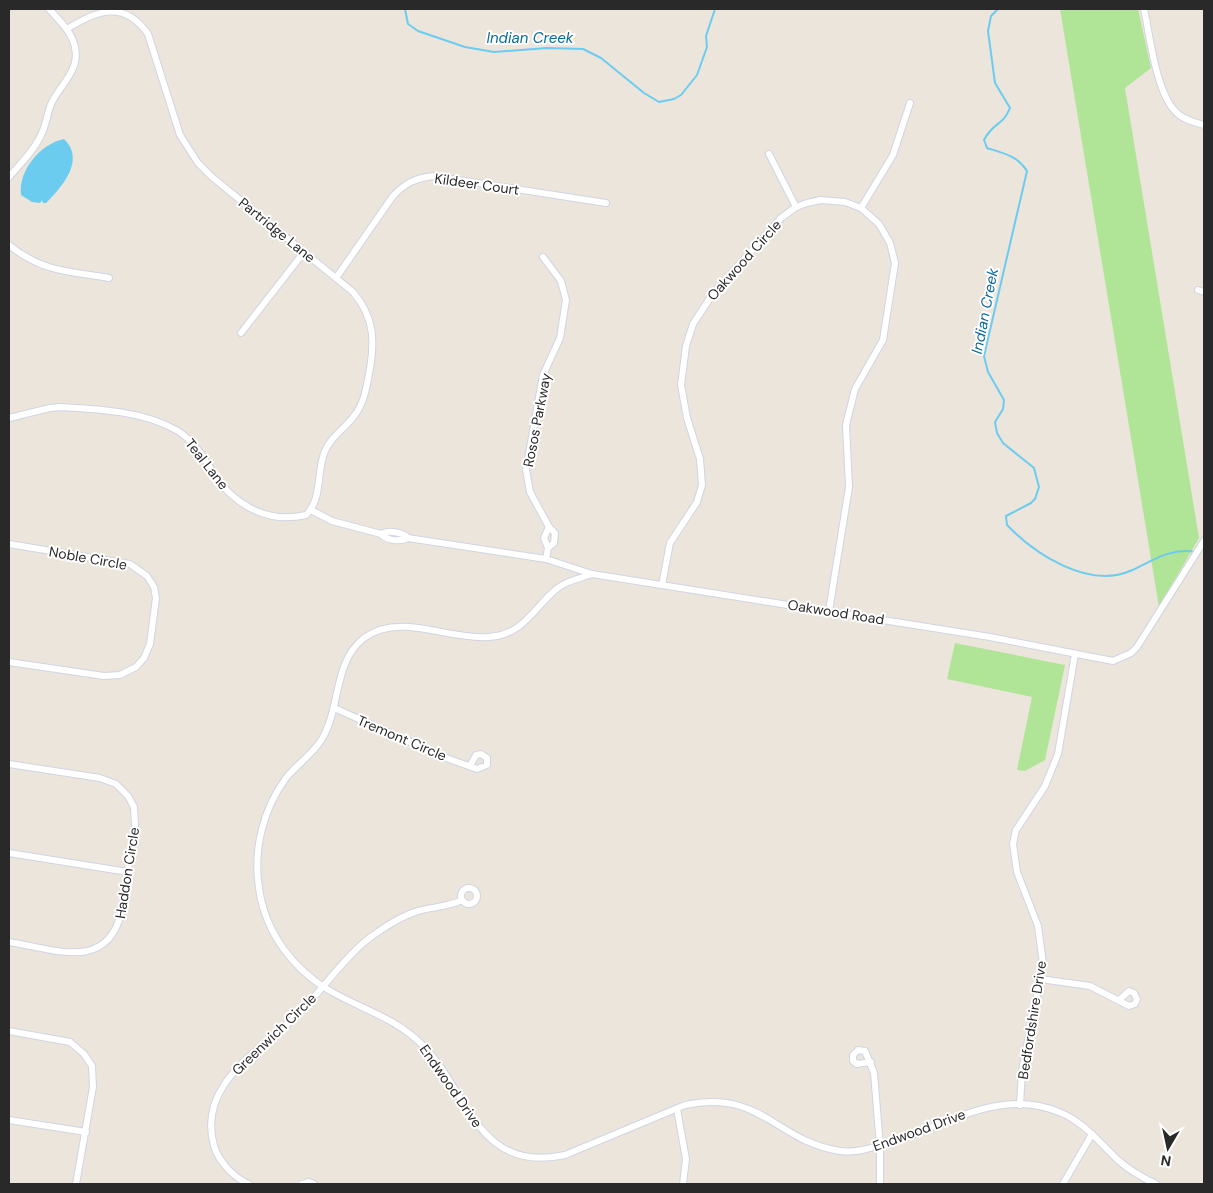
<svg xmlns="http://www.w3.org/2000/svg" width="1213" height="1193" font-family="'DM Sans',sans-serif">
	<style>
		.green { fill: #b0e496 }
		.water { fill: #6cccf0 }
		.lines { fill: none; stroke-linecap: round; stroke-linejoin: round }
		.stream { stroke: #6cccf0; stroke-width: 2 }
		.street-casing { stroke: #d0d4e3; stroke-width: 8 }
		.street { stroke: #fff; stroke-width: 6 }
		.labels { text-anchor: middle; stroke-width: 4; stroke-linejoin: round; paint-order: stroke }
		.street-label { font-size: 14px; fill: #292929; stroke: #fff }
		.water-label { font-size: 15px; font-style: italic; fill: #0b699c; stroke: #fff }
	</style>
	<rect width="100%" height="100%" fill="#ece5db"/>
	<g class="green">
		<polygon points="1060,9 1138,9 1151,68 1125,88 1199,538 1159,607"/>
		<polygon points="955,643 1065,665 1045,760 1025,771 1017,770 1032,697 947,679"/>
	</g>
	<path class="water" d="M64,139C86,160 62,187 46,203H43L42,200L40,203L32,202L21,195C18,171 40,144 64,139Z"/>
	<g class="lines">
		<g class="stream">
			<polyline points="405,9 408,24 418,31 465,47 494,52 547,48 583,49 601,58 644,93 659,102 674,99 681,95 697,75 707,47 706,36 715,9"/>
			<path d="M998,9L991,16L988,31L995,83L1010,108C1003,126 993,122 984,140L987,148C1003,153 1018,156 1027,171L984,356L988,372L1004,400L1003,409L995,422L997,433L1003,443L1034,468L1039,487L1035,499L1031,503L1006,516L1007,525C1035,554 1088,589 1130,571C1151,562 1170,547 1195,552"/>
		</g>
		<defs>
			<g id="street">
				<path d="M1144,9C1150,36 1156,93 1176,112C1183,120 1195,122 1204,125"/>
				<polyline points="769,154 796,207"/>
				<path d="M9,177C20,164 34,151 41,135C47,124 47,112 52,102C62,83 80,70 75,47C72,32 59,20 49,9"/>
				<polyline points="861,208 893,155 910,103"/>
				<path d="M9,245C42,272 68,271 109,278"/>
				<polyline points="543,257 561,281 566,300 560,338 543,375 526,470 530,492 549,527 555,533 554,543 548,548"/>
				<path d="M336,278L393,196C405,183 416,178 433,176L606,203"/>
				<polyline points="1198,290 1204,292"/>
				<polyline points="241,333 304,252"/>
				<path d="M9,418L50,408L61,407C98,409 143,411 176,430C194,440 204,458 215,476C236,506 269,524 306,515C323,498 316,472 325,451C331,436 345,429 354,416C364,404 366,389 369,374C375,342 375,318 353,292L212,177L198,163L180,135L148,34C124,0 97,10 67,29"/>
				<path d="M311,510L332,521L381,534C387,541 400,542 408,538"/>
				<path d="M381,534C388,530 403,532 408,538L546,559L592,574L990,637L1113,661L1131,653L1137,647L1204,541"/>
				<polyline points="9,544 130,564 147,576 154,587 156,598 150,644 144,658 136,667 120,675 104,676 9,662"/>
				<polyline points="546,559 548,548 544,538 549,527"/>
				<path d="M592,574C579,579 564,581 553,592C531,612 522,635 488,637C448,640 400,612 364,638C333,662 341,707 322,739C313,754 297,764 286,778C263,809 253,850 259,888C265,932 293,970 332,992C360,1008 391,1017 416,1039C468,1083 472,1175 565,1155L685,1105C762,1089 775,1141 840,1151C854,1153 868,1149 881,1145C941,1130 996,1086 1059,1112C1084,1122 1099,1142 1118,1160C1129,1170 1143,1178 1156,1184"/>
				<polyline points="662,585 670,543 697,502 702,485 700,459 687,418 681,385 686,346 693,324 712,295 781,218 796,207 807,203 821,200 845,202 861,208 879,224 890,243 895,263 883,340 855,389 846,425 849,487 829,611"/>
				<polyline points="334,708 449,759 477,769 487,765 487,758 481,754 476,755 470,766"/>
				<path d="M9,764L100,778L116,784L128,796L134,807L135,826L121,913C107,972 53,949 9,942"/>
				<polyline points="9,853 128,872"/>
				<circle cx="469" cy="896" r="8"/>
				<polyline points="1040,979 1090,986 1129,1006 1135,1004 1137,999 1134,993 1129,991 1119,1000"/>
				<polyline points="9,1031 70,1042 84,1054 92,1066 93,1087 76,1184"/>
				<polyline points="871,1062 857,1064 853,1061 853,1055 858,1050 865,1051 874,1073 880,1146 880,1184"/>
				<polyline points="1020,1105 1022,1071 1043,964 1038,926 1017,872 1013,844 1016,830 1045,786 1058,754 1075,654"/>
				<polyline points="677,1109 686,1159 683,1184"/>
				<polyline points="9,1120 86,1132"/>
				<path d="M249,1184C234,1178 219,1162 214,1146C196,1081 265,1049 301,1011C324,988 349,951 375,934C389,924 405,914 422,910C435,907 450,906 462,900"/>
				<polyline points="302,1184 309,1182 314,1184"/>
				<polyline points="1063,1184 1092,1134"/>
			</g>
		</defs>
		<use href="#street" class="street-casing"/>
		<use href="#street" class="street"/>
	</g>
	<g class="labels">
		<g class="street-label">
			<text transform="translate(477 184) rotate(8)" y="5">Kildeer Court</text>
			<text transform="translate(277 230) rotate(39)" y="5">Partridge Lane</text>
			<text transform="translate(744 260) rotate(-48)" y="5">Oakwood Circle</text>
			<text transform="translate(537 420) rotate(-79)" y="5">Rosos Parkway</text>
			<text transform="translate(207 464) rotate(52)" y="5">Teal Lane</text>
			<text transform="translate(88 558) rotate(10)" y="5">Noble Circle</text>
			<text transform="translate(836 612) rotate(9)" y="5">Oakwood Road</text>
			<text transform="translate(402 738) rotate(23)" y="5">Tremont Circle</text>
			<text transform="translate(127 873) rotate(-81)" y="5">Haddon Circle</text>
			<text transform="translate(1032 1020) rotate(-81)" y="5">Bedfordshire Drive</text>
			<text transform="translate(274 1034) rotate(-44)" y="5">Greenwich Circle</text>
			<text transform="translate(451 1086) rotate(55)" y="5">Endwood Drive</text>
			<text transform="translate(919 1130) rotate(-20)" y="5">Endwood Drive</text>
		</g>
		<g class="water-label">
			<text x="530" y="43">Indian Creek</text>
			<text transform="translate(985 311) rotate(-79)" y="5">Indian Creek</text>
		</g>
	</g>
	<rect width="1213" height="1193" fill="none" stroke="#292929" stroke-width="20"/>
	<g transform="translate(1168 1148) rotate(189)" stroke="#ffffff" stroke-width="4" paint-order="stroke">
	<path d="M0-4L9 19L0 12L-9 19Z" fill="#292929"/>
	<text y="-8" font-size="14" font-weight="bold" text-anchor="middle" fill="#292929">N</text>
	</g>
</svg>
